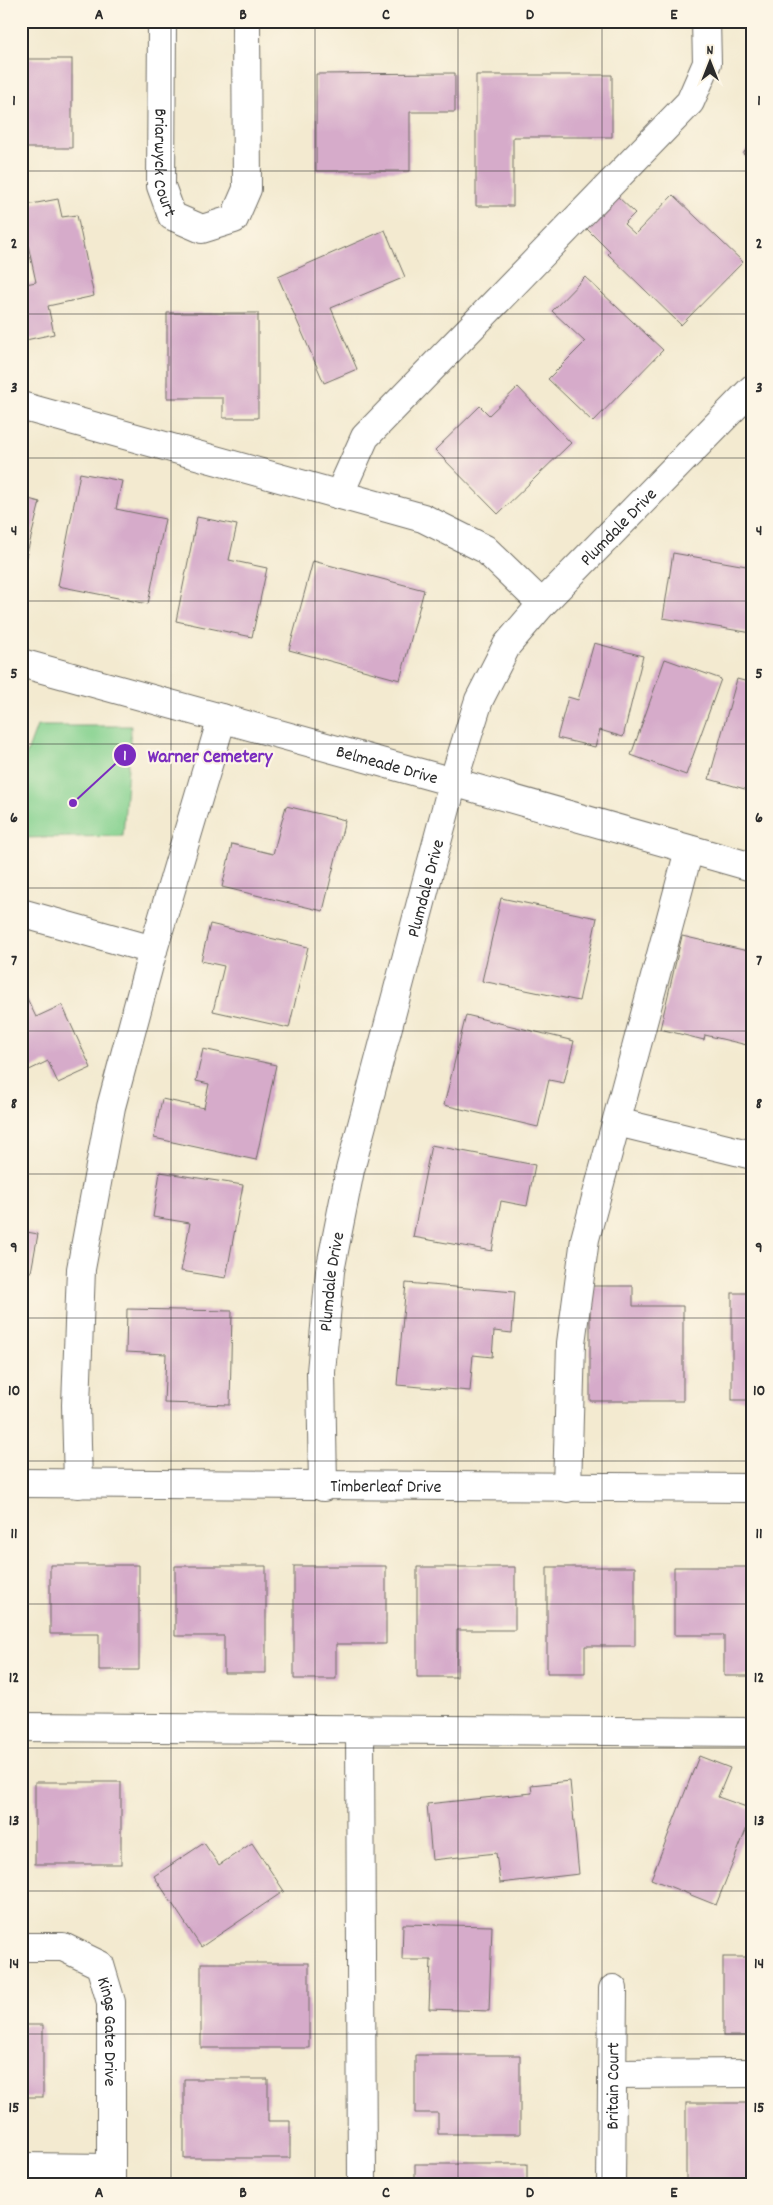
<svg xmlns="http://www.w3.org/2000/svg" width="773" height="2205" font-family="Dekko,sans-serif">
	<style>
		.green { fill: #86d290; stroke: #587e5e }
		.building { fill: #d6abca }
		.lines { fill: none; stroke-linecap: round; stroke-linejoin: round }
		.minor-casing { stroke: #716e65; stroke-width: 30 }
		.minor { stroke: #fff; stroke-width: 28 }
		.grid { fill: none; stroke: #2b2b2b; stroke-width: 1; stroke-opacity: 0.55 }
		.labels { text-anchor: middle; stroke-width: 4.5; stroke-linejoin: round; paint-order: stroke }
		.street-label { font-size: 18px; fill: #2b2b2b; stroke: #fcf5e5 }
		.leader { fill: none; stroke: #7b2cbf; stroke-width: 2 }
		.callout-dot { fill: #7b2cbf; stroke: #fcf5e5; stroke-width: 2 }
		.mark-label { font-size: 15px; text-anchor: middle; font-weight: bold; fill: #fff }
		.callout-label { font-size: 19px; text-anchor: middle; font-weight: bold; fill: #7b2cbf; stroke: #fcf5e5; stroke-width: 4.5; stroke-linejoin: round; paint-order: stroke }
		.neatline { fill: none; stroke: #2b2b2b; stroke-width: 2 }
		.grid-label { font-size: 16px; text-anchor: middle; font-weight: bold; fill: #2b2b2b }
	</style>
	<rect width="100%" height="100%" fill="#fcf5e5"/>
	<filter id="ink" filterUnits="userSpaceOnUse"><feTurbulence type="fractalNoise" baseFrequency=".02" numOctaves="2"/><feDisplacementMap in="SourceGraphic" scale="10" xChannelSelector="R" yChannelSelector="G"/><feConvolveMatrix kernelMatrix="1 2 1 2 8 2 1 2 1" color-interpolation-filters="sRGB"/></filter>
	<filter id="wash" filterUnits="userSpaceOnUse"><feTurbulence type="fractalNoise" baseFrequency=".0096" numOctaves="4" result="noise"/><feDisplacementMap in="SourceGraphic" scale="20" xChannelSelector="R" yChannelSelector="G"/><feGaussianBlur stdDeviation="1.12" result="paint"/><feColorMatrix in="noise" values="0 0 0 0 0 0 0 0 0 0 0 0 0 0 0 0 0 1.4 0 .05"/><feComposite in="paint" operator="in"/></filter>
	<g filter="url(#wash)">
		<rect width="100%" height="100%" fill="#f3ead0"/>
		<polygon class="green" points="37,726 131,726 123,836 21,838 21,769"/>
		<g id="blocks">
			<g class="building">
				<rect x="21" y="59" width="51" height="89"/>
				<polygon points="455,73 455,112 410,112 410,171 316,171 316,74"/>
				<polygon points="476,75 612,75 612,137 513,137 513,206 476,206"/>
				<polygon points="752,141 752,160 743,154"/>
				<polygon points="673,195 743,262 681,325 608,254 610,252 586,228 617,196 635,213 624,224 635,234"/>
				<polygon points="58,199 62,217 77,215 94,296 48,306 54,334 21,341 21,285 36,282 28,245 21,246 21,206"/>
				<polygon points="385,230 405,277 331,308 357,369 324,383 278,277"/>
				<polygon points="585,277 663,350 593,422 548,379 585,342 552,311"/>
				<polygon points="167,313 258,313 258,418 223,418 223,398 167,398"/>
				<polygon points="518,387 571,443 498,514 435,450 480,406 489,415"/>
				<polygon points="80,473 122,481 116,509 165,519 148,604 58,586"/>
				<polygon points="21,497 40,502 22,573 21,573"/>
				<polygon points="197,517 237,525 229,560 267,568 252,637 176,621"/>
				<polygon points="673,553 752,567 752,633 663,618"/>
				<polygon points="313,561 424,590 400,680 289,650"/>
				<polygon points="594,643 643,656 623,737 600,730 595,747 557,738 568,697 578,700"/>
				<polygon points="665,659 721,679 686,775 631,755"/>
				<polygon points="737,679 752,683 752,791 709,779"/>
				<polygon points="286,806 345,820 323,911 222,887 232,844 273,854"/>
				<polygon points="501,898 597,918 579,1001 482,981"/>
				<polygon points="210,924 308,947 289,1028 213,1011 224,966 201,961"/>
				<polygon points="682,936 752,952 752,1023 747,1045 705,1035 704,1040 660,1029"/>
				<polygon points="21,986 36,1017 62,1005 91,1068 58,1083 48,1061 21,1074"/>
				<polygon points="466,1015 574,1041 564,1083 549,1080 538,1127 444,1105"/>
				<polygon points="203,1049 276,1065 256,1160 154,1138 162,1099 204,1108 209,1084 196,1081"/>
				<polygon points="431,1145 535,1165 527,1206 501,1201 492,1251 413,1237"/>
				<polygon points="160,1172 243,1185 226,1278 181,1271 190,1223 153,1217"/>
				<polygon points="21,1231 38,1234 31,1272 21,1270"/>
				<polygon points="406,1283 515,1292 512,1333 494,1331 492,1357 473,1355 470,1391 397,1385"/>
				<polygon points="590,1286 633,1286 633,1306 683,1306 683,1401 590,1401"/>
				<rect x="732" y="1293" width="20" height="107"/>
				<polygon points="127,1309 232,1311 230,1405 164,1403 166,1354 126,1352"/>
				<polygon points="50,1565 139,1565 139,1670 99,1670 99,1634 50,1634"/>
				<polygon points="175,1566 266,1566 266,1673 224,1673 224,1636 175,1636"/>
				<polygon points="294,1566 386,1566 386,1644 336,1644 336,1679 294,1679"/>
				<polygon points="417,1567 515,1567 515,1630 457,1630 457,1677 417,1677"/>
				<polygon points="547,1567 635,1567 635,1646 585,1646 585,1673 547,1673"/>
				<polygon points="674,1567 752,1567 752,1676 724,1676 724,1635 674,1635"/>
				<polygon points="699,1756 730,1768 718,1797 752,1809 752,1815 716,1905 651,1879"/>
				<polygon points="570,1781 579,1874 500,1883 496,1853 432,1860 427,1804 532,1793 531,1785"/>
				<rect x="35" y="1782" width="86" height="82"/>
				<polygon points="204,1843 219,1865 252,1843 284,1891 201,1947 154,1876"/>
				<polygon points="403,1924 492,1926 489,2011 429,2009 431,1960 402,1960"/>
				<rect x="723" y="1957" width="29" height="79"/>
				<rect x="201" y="1963" width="108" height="85"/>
				<rect x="21" y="2025" width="22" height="72"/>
				<polygon points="415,2055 520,2055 520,2134 438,2134 438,2113 415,2113"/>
				<polygon points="184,2079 268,2079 268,2121 290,2121 290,2158 184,2158"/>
				<rect x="686" y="2103" width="66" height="79"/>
				<rect x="415" y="2164" width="112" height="20"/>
			</g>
		</g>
	</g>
	<g filter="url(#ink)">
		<use href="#blocks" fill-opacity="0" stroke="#716e65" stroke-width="1"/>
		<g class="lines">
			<defs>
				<g id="minor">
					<path id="s1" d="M162,21L161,186L172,216L202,229L234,219L247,189L246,21"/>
					<polyline points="21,406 423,518 485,549 542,604"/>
					<polyline points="339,495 365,437 690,102 707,63 706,21"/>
					<path id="s2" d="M21,663L453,782L752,867"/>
					<polyline points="21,913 153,950"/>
					<polyline points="617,1122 752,1155"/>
					<path id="s3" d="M21,1483L752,1488"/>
					<polyline points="78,1484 76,1405 81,1269 111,1107 153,950 222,718"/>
					<path id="s4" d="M323,1487L321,1372L330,1271L350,1170L453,782L479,700L507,645L542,604L752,389"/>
					<polyline points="567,1488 571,1343 585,1239 689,850"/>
					<polyline points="21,1727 752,1732"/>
					<polyline points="360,1729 362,2184"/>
					<path id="s5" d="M21,1947H63L100,1965L111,2002V2184"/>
					<polyline points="612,2074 752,2073"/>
					<polyline points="21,2167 111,2168"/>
					<path id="s6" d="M611,2184L613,1989"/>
				</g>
			</defs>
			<use href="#minor" class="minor-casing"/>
			<use href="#minor" class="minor"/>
		</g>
	</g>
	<path class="grid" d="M171,21V2184M315,21V2184M458,21V2184M602,21V2184M21,171H752M21,314H752M21,458H752M21,601H752M21,744H752M21,888H752M21,1031H752M21,1174H752M21,1318H752M21,1461H752M21,1604H752M21,1748H752M21,1891H752M21,2034H752"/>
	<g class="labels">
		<g class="street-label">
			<text dy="6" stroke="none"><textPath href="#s1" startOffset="142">Briarwyck Court</textPath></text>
			<text dy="6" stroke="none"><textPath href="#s4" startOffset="1031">Plumdale Drive</textPath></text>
			<text dy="6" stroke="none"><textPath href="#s2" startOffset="380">Belmeade Drive</textPath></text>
			<text dy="6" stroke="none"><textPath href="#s4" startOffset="611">Plumdale Drive</textPath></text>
			<text dy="6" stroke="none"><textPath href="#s4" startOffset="206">Plumdale Drive</textPath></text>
			<text dy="6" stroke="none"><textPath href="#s3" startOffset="365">Timberleaf Drive</textPath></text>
			<text dy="6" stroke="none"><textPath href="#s5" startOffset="151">Kings Gate Drive</textPath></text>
			<text dy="6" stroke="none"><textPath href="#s6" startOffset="98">Britain Court</textPath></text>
		</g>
	</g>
	<path class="leader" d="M73 803L125 755"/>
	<g class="callout-dot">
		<circle cx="73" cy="803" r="5"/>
		<circle cx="125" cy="755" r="12"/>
	</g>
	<g class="mark-label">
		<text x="125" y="760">1</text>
	</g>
	<g class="callout-label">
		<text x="210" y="762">Warner Cemetery</text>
	</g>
	<rect width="773" height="2205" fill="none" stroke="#fcf5e5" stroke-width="55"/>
	<g transform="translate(710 62)" stroke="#fcf5e5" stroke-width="4" paint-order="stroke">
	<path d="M0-4L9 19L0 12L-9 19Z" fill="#2b2b2b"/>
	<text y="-8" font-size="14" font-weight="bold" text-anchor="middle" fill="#2b2b2b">N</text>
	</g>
	<rect x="28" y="28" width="718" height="2150" class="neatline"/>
	<g class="grid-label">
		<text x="99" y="19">A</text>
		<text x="243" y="19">B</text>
		<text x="386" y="19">C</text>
		<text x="530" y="19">D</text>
		<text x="674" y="19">E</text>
		<text x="14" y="105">1</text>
		<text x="759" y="105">1</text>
		<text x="14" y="248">2</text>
		<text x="759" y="248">2</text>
		<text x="14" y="392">3</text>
		<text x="759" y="392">3</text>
		<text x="14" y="535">4</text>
		<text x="759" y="535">4</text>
		<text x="14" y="678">5</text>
		<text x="759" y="678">5</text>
		<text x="14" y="822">6</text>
		<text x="759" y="822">6</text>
		<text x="14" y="965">7</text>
		<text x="759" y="965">7</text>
		<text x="14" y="1108">8</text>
		<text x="759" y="1108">8</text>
		<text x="14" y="1252">9</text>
		<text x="759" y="1252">9</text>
		<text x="14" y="1395">10</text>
		<text x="759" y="1395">10</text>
		<text x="14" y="1538">11</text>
		<text x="759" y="1538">11</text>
		<text x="14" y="1682">12</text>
		<text x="759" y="1682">12</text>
		<text x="14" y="1825">13</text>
		<text x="759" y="1825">13</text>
		<text x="14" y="1968">14</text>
		<text x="759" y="1968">14</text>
		<text x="14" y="2112">15</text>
		<text x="759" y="2112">15</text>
		<text x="99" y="2197">A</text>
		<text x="243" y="2197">B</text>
		<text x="386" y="2197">C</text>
		<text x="530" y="2197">D</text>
		<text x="674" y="2197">E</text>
	</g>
</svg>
